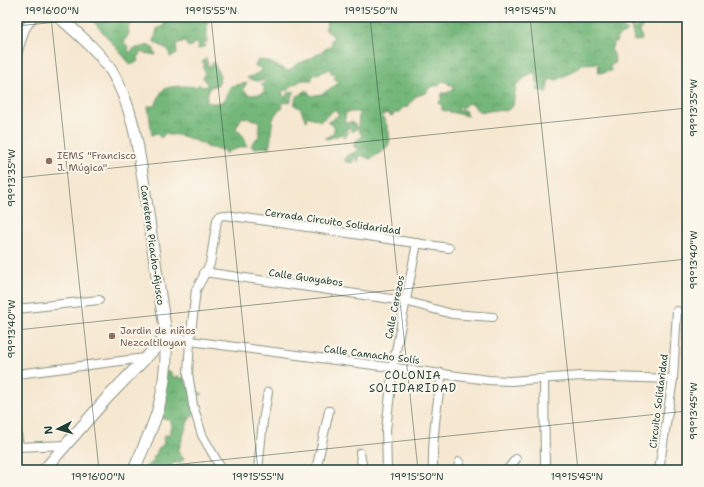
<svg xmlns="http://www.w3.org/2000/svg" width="704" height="487" font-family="'Shantell Sans',sans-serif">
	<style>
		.forest { fill: url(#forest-crowns); stroke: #4a7a57 }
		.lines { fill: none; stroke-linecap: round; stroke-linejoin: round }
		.street-casing { stroke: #8a9282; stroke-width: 10 }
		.secondary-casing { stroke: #8a9282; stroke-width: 13 }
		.street { stroke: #fff; stroke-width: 8 }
		.secondary { stroke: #fff; stroke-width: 11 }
		.ticks { fill: none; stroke: #1f3d34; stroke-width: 1; stroke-opacity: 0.45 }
		.education-dot { fill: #8d6e63; stroke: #fbf7ec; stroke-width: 1.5 }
		.labels { text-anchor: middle; stroke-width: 4; stroke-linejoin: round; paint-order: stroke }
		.education-label { font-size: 10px; fill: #785e54; stroke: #fbf7ec; text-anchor: start }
		.street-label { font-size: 10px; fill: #1f3d34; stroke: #fbf7ec }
		.neighbourhood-label { font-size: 11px; letter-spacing: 1px; fill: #1f3d34; stroke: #fbf7ec }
		.neatline { fill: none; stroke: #1f3d34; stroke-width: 1.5 }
		.ticks-label { font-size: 10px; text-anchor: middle; fill: #1f3d34 }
	</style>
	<defs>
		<pattern id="forest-crowns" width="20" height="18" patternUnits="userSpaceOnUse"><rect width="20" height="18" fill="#74b77a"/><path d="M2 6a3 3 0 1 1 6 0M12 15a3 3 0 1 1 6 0" fill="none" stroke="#5f9665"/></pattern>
	</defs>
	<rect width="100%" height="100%" fill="#fbf7ec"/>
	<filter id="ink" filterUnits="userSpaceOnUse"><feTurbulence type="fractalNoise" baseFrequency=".025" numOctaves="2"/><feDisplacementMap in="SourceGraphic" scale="8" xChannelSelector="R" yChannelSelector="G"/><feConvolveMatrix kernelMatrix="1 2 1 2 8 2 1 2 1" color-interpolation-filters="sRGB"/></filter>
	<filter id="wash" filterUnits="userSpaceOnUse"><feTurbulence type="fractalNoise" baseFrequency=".012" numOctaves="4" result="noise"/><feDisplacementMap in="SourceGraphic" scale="16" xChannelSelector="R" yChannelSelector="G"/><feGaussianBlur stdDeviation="0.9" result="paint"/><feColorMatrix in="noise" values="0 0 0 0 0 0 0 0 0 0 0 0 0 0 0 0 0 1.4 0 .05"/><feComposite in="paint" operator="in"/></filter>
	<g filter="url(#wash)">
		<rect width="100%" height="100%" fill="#f6e7d0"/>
		<g class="forest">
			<polygon points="90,17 142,17 133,21 128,28 129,33 124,43 128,46 129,53 133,49 150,45 153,48 156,55 140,52 137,62 131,65"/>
			<polygon points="161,17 210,17 207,24 207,42 203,43 206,46 198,49 199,44 194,43 192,46 188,47 185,41 176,44 177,53 170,57 169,50 154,42 157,29 166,24 159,19"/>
			<path d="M325,17H650L652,19L649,20L647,18L639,22L635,17L631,24L634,29L641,23L643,25L640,31L642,40L634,41C634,35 630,27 629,20L622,27L628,31L617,37L616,43L614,41L611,50L614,54L615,63L610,66L611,71L599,73L598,63L581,64L579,68L557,80L552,79L548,81L547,92L537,90L540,85L537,83V77L533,72L516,85L513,106L506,111L495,110L482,112L476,109L474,105L467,103L463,108L460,106L458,107V110H465L467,116L442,110V105L438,103L441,100L442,93H447L451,90H453L454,85H449L447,82L442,81L439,85L430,87L426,93L416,96L407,107L402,108L399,113H394L392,116L386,113L382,116C387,124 394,140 386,148C383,152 375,155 371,159L360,155L358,162L357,155L352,163L345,161L347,156L360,149L354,147V143L362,136L358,129L359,112H346L344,123L353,122L357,128L354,131H351L350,128L347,126L348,134L345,137L342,134L327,139L325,138L333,134L335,127L328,122L339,115L335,109L321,121L307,116L306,121L300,108L294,105L296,97L307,90L311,96L322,94L339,83L334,78L337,75L332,74L330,69L312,76V80H302L290,87L289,90H284L282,93L286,99L287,93L294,91V93L291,97V102L282,103L283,108C267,116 274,133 269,147L253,148L251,145L259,136V121L242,117L236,128L244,137L247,146L228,151L226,154L222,150L206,147V145C193,141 183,133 169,135L166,133L161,138L156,133L152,135L148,106H154C158,102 159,94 163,90C169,85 188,86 196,87L199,84L202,87L208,86L203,77L205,73L203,67L205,64L202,62L206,58L209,68L213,62L220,75L219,84L209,88L206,102C214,104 221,104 227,98L225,97L231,86L247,83L243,89L249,95L261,94L264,91V86L261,85L265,82L263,80L257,81L247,78L258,73L262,68L255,66L258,60L267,61L288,71L297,64L310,59L332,45L331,40L334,37L325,29L327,25Z"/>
			<polygon points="165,371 171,372 172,377 179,377 181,379 185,376 186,384 193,388 194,384 198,392 203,394 195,397 194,414 188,421 178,452 184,459 179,463 174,463 165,470 141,470 154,461 153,458 157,453 157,451 164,443 163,437 166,434 169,437 171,423 169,420 160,418 156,386 157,384 160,383"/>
		</g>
	</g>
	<g filter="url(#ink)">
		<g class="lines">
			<defs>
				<g id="street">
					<polyline points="17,27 25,29"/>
					<polyline points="17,54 25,29 33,17"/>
					<polyline points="17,220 17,221"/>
					<polyline points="204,272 405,301 452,314 493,317"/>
					<polyline points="17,309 99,300"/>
					<polyline points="166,333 190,341 488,380 510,381 581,376 673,379"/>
					<polyline points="17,374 145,358"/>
					<polyline points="544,379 545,462"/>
					<polyline points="17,433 19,447"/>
					<polyline points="17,447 66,445"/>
					<polyline points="360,453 363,470"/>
					<polyline points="222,470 202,435 193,405 188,373 190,341 196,290 210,264 217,220 220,216 225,215 449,248"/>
					<polyline points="258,470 263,421 268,392"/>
					<polyline points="316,470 329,411"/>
					<polyline points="387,470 386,430 393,366 417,243"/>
					<path d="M433,470C432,437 437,405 442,373"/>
					<polyline points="458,470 459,462"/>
					<polyline points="507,470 516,459"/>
					<polyline points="659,470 673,379 677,311"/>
				</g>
				<g id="secondary">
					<path d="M59,17C77,33 100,52 112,72C136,112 140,161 147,207C153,249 159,291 166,333C167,358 165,385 158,410C152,430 142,450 134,470"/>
					<polyline points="44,470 106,399 166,337"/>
				</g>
			</defs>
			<use href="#street" class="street-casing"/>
			<use href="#secondary" class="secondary-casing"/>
			<use href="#street" class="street"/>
			<use href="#secondary" class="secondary"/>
		</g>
	</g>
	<path class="ticks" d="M51,17L99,470M211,17L258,470M370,17L418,470M530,17L578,470M17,26L107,17M17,178L687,108M17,330L687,259M125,470L687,411"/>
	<g class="education-dot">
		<circle cx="49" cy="161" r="4"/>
		<circle cx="112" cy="336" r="4"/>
	</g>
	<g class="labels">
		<g class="education-label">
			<text x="57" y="159">IEMS "Francisco<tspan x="57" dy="12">J. Múgica"</tspan></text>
			<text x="120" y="334">Jardin de niños<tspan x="120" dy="12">Nezcaltiloyan</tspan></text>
		</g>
		<g class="street-label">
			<text transform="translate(333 221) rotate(8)" y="4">Cerrada Circuito Solidaridad</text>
			<text transform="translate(153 245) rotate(82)" y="4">Carretera Picacho-Ajusco</text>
			<text transform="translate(306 277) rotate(8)" y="4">Calle Guayabos</text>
			<text transform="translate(394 307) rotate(-79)" y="4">Calle Cerezos</text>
			<text transform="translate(372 354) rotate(7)" y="4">Calle Camacho Solís</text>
			<text transform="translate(658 401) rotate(-83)" y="4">Circuito Solidaridad</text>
		</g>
		<g class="neighbourhood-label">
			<text x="413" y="379">COLONIA<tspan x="413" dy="13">SOLIDARIDAD</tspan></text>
		</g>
	</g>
	<rect width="704" height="487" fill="none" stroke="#fbf7ec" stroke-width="44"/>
	<g transform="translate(58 429) rotate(264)" stroke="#fbf7ec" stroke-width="3" paint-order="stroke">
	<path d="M0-3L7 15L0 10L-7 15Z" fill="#1f3d34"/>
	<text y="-6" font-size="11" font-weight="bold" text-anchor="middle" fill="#1f3d34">N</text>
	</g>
	<rect x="22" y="22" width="660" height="443" class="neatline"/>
	<g class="ticks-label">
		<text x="52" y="14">19°16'00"N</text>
		<text x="211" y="14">19°15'55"N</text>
		<text x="371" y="14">19°15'50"N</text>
		<text x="530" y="14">19°15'45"N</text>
		<text transform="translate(693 108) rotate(-90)" y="4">99°13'35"W</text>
		<text transform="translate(11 178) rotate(-90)" y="4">99°13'35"W</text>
		<text transform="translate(693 260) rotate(-90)" y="4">99°13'40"W</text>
		<text transform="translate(11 329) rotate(-90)" y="4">99°13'40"W</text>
		<text transform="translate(693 411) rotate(-90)" y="4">99°13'45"W</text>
		<text x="98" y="480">19°16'00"N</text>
		<text x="258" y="480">19°15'55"N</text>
		<text x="417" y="480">19°15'50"N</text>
		<text x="577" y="480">19°15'45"N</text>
	</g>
</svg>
